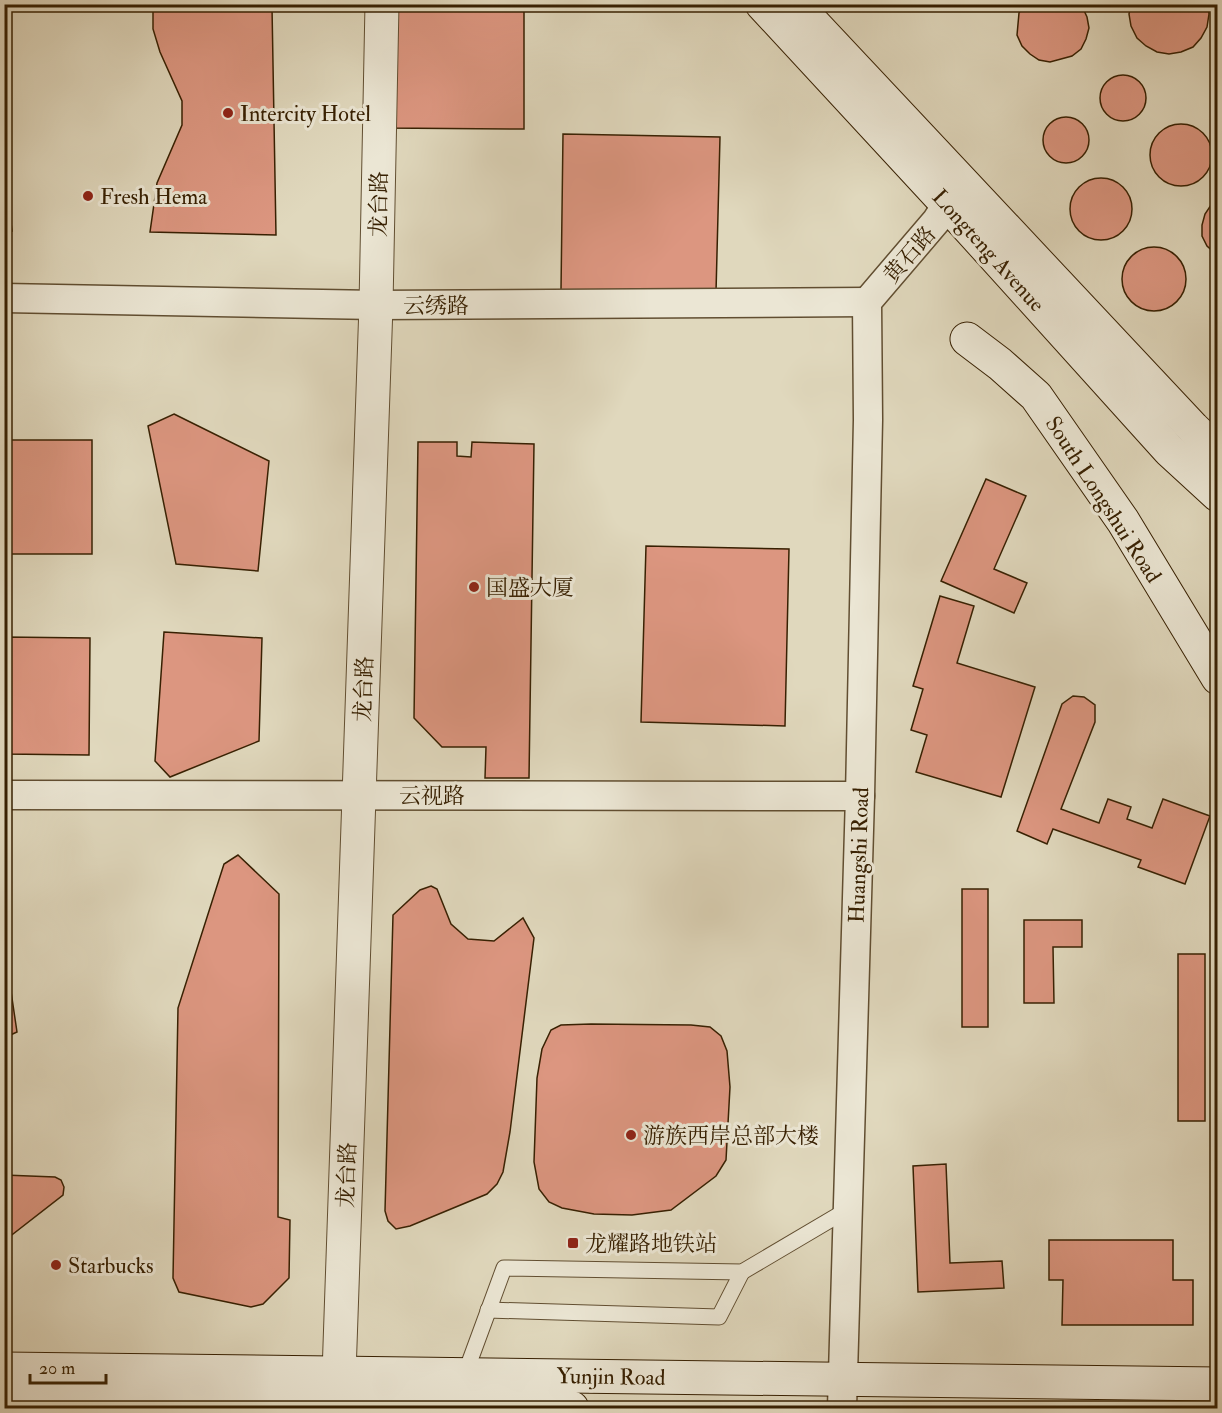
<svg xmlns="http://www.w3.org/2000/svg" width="1222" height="1413" font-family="'IM FELL Double Pica','Noto Serif SC',serif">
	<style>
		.building { fill: #dc9680; stroke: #372002; stroke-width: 1.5 }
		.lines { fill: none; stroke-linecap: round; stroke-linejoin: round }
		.service-casing { stroke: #614e31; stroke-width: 17 }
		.minor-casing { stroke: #614e31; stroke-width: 31 }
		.tertiary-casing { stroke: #614e31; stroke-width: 35 }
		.secondary-casing { stroke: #372002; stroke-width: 35 }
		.service { stroke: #ebe6d4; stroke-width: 15 }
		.minor { stroke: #ebe6d4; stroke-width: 28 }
		.tertiary { stroke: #ebe6d4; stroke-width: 33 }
		.secondary { stroke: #ebe6d4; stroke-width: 33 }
		.poi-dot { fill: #8f2418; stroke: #ebe6d4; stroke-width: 2 }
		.labels { text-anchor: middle; stroke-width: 6; stroke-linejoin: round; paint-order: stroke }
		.poi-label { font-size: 22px; fill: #372002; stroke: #ebe6d4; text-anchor: start }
		.street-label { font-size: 22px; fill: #372002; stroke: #ebe6d4 }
	</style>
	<rect width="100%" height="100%" fill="#e0d8bd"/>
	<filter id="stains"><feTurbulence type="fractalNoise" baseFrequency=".00333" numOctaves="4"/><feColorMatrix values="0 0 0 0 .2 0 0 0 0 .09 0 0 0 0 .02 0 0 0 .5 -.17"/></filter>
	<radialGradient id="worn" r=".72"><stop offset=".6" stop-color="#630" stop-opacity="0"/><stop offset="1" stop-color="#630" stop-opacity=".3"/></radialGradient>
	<g class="building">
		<polygon points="153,4 272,7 276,235 150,232 157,183 182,125 182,101 160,52 153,29"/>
		<polygon points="385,4 524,4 524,129 385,128"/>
		<polygon points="1024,4 1081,4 1087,17 1089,28 1086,39 1081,49 1072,56 1050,62 1039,60 1030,54 1022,46 1017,35 1019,13"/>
		<polygon points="1131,4 1208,4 1209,14 1207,27 1201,38 1193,47 1181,52 1169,54 1157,52 1146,46 1137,38 1131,26 1129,14"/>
		<polygon points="4,19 11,19 11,41 4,60"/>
		<circle cx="1123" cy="98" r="23"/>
		<circle cx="1066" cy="140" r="23"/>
		<circle cx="1181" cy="155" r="31"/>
		<polygon points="563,134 720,137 716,292 561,290"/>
		<circle cx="1101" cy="209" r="31"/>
		<polygon points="4,182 7,190 12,231 4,231"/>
		<polygon points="1218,201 1218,256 1207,246 1202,236 1202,225 1205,214 1211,205"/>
		<circle cx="1154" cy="279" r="32"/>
		<polygon points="174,414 269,461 258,571 176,564 148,426"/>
		<rect x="4" y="440" width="88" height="114"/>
		<polygon points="418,442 457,442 457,456 471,457 472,442 534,444 529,778 485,778 486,747 442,747 414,718"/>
		<polygon points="986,479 1026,496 994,569 1027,583 1014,613 941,581"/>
		<polygon points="646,546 789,549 785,726 641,722"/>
		<polygon points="940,596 974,606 957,663 1035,687 1001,797 916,772 927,735 911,730 923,689 913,686"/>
		<polygon points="164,632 262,638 259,741 170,777 155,761"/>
		<polygon points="4,637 90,638 89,755 4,754"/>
		<polygon points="1073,696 1084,697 1095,705 1095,722 1061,809 1099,823 1108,799 1131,807 1127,819 1152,828 1163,799 1210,816 1185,884 1138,867 1141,860 1053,829 1047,844 1017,831 1062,704"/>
		<polygon points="238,855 279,894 278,1217 290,1220 289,1278 263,1304 251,1307 179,1292 173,1278 178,1008 224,864"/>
		<polygon points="431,886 437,889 451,924 468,939 494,941 523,918 534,938 510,1132 503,1172 497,1184 487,1194 410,1226 396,1229 388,1221 385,1211 393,915 420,890"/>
		<rect x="962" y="889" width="26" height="138"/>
		<polygon points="1024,920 1082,920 1082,947 1053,947 1054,1003 1024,1003"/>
		<rect x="1217" y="937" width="1" height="184"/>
		<polygon points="4,944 17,1032 6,1037 4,1136"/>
		<rect x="1178" y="954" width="27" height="167"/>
		<polygon points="591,1024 691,1025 710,1027 721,1036 727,1051 730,1087 726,1160 716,1176 671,1210 632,1215 594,1214 562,1208 549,1202 539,1189 534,1162 537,1078 542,1049 551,1030 561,1025"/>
		<polygon points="946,1164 950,1263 1002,1261 1004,1288 918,1292 913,1166"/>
		<polygon points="4,1175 55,1177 61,1180 64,1187 63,1195 4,1241"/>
		<polygon points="1049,1240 1173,1240 1173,1280 1193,1280 1193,1325 1062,1325 1063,1280 1049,1280"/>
	</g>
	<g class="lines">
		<defs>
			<g id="service">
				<polyline points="488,1310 719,1317 742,1272"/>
				<polyline points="465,1374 504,1268 742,1272 847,1210"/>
			</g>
			<g id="minor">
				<polyline points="4,298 376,305 867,302"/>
				<polyline points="4,795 860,796"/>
				<polyline points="842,1408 860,796 868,420 867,302 937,220 947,204"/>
			</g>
			<polyline id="tertiary" points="339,1374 376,305 382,4"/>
			<g id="secondary">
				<polyline points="762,4 947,204 1169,450 1218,495"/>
				<polyline points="795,4 1193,428 1218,452"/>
				<polyline points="967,339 1000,364 1036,396 1123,521 1218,678"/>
				<polyline points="4,1369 1218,1384"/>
				<polyline points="4,1401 572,1408"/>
			</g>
		</defs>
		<use href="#service" class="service-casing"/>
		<use href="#minor" class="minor-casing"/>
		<use href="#tertiary" class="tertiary-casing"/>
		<use href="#secondary" class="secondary-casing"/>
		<use href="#service" class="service"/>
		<use href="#minor" class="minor"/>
		<use href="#tertiary" class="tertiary"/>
		<use href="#secondary" class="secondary"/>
	</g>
	<g class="poi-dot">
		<circle cx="228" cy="113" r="6"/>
		<circle cx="88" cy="196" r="6"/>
		<circle cx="474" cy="587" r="6"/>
		<circle cx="631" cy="1135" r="6"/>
		<rect x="567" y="1237" width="12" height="12" rx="3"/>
		<circle cx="56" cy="1265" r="6"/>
	</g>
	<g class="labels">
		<g class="poi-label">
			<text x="240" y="121">Intercity Hotel</text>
			<text x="100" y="204">Fresh Hema</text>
			<text x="486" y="595">国盛大厦</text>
			<text x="643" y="1143">游族西岸总部大楼</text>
			<text x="585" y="1251">龙耀路地铁站</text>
			<text x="68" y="1273">Starbucks</text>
		</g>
		<g class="street-label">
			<text transform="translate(378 204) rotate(-89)" y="8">龙台路</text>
			<text transform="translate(989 250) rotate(48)" y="8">Longteng Avenue</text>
			<text transform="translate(909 254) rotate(-49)" y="8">黄石路</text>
			<text x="436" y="313">云绣路</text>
			<text transform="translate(1104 499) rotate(57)" y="8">South Longshui Road</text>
			<text transform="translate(363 689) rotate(-88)" y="8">龙台路</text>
			<text x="432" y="803">云视路</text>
			<text transform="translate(858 855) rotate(-88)" y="8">Huangshi Road</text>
			<text transform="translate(346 1175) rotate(-88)" y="8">龙台路</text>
			<text transform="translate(611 1376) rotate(1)" y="8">Yunjin Road</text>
		</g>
	</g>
	<rect width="1222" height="1413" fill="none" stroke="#e0d8bd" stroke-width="24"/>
	<rect x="6" y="6" width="1210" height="1401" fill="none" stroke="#372002" stroke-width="3"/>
	<rect x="12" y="12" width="1198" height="1389" fill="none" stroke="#372002" stroke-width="1.5"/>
	<path d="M30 1374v9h76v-9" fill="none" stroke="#372002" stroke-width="3"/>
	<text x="39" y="1374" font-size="18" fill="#372002" stroke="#ebe6d4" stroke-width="4.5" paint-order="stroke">20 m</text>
	<rect width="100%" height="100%" filter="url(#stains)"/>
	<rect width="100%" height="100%" fill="url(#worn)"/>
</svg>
